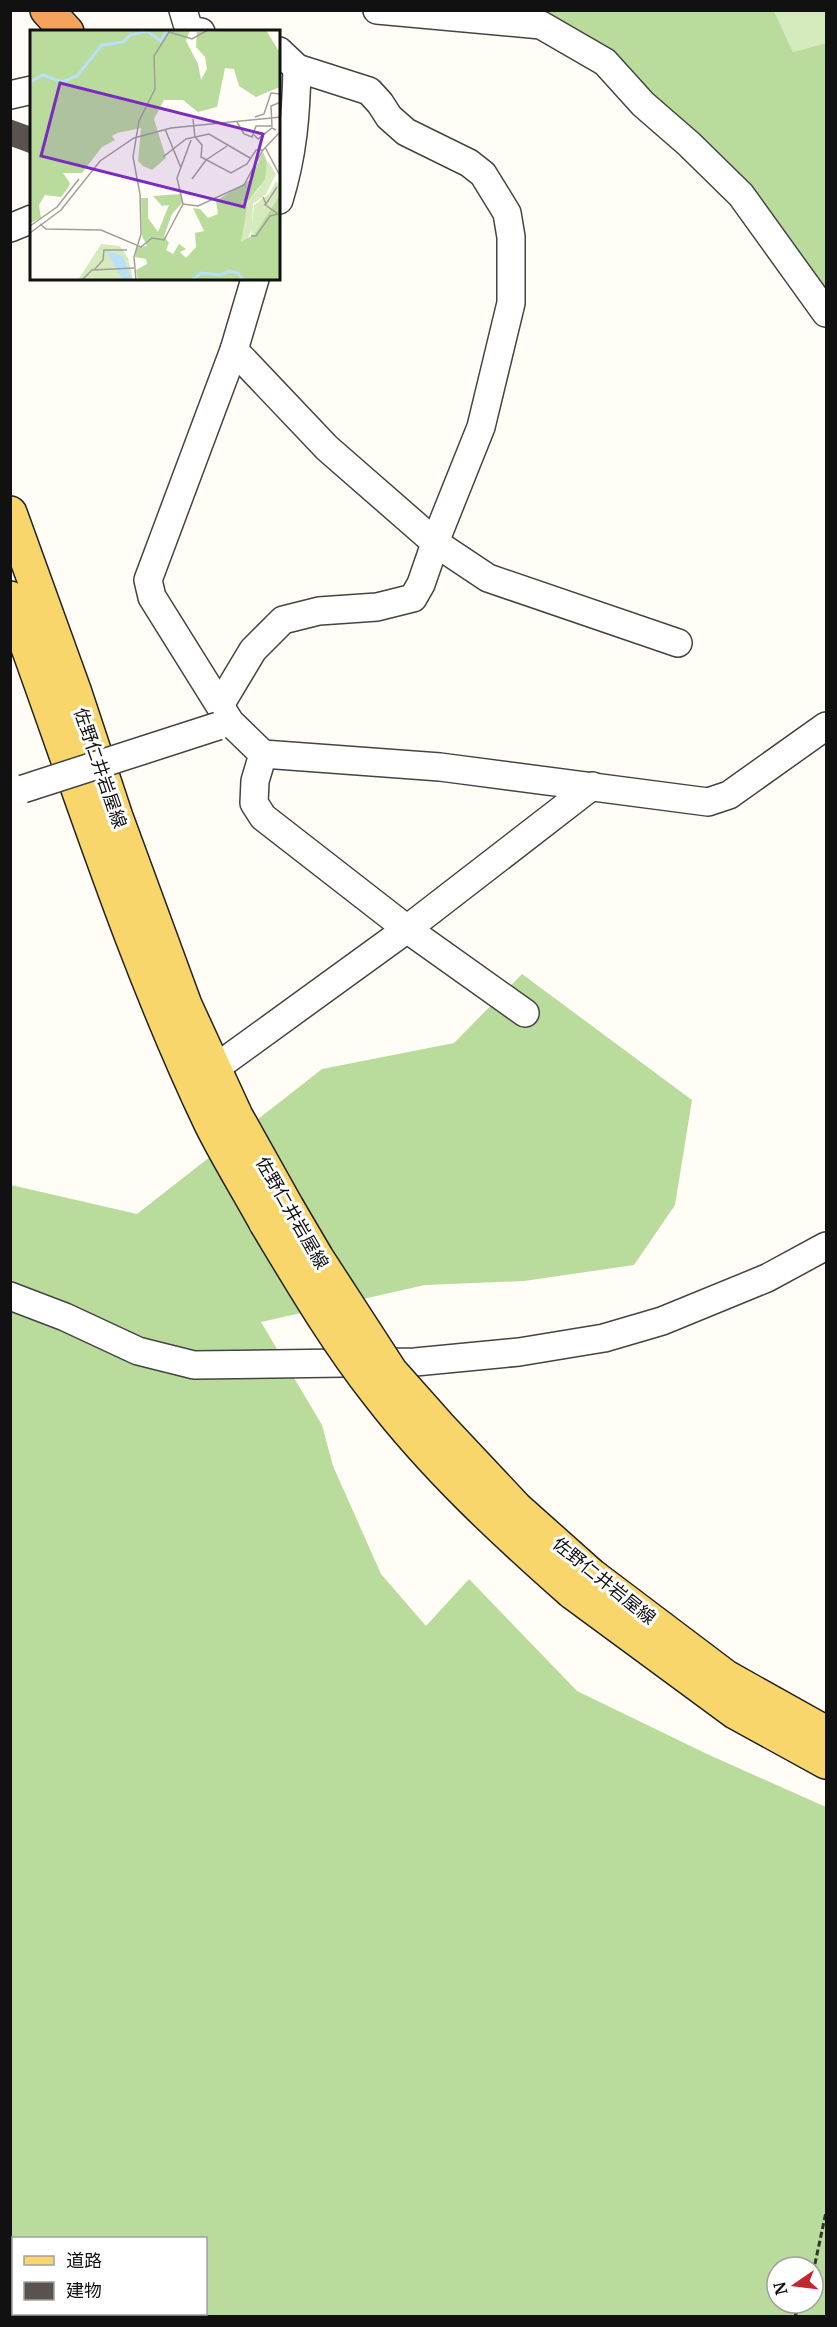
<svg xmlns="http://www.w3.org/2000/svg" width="837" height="2327" font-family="Merriweather,'Noto Sans JP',serif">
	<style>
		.green { fill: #d5ebbd }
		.forest { fill: #b9dc9c; fill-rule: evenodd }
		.building { fill: #5a524d }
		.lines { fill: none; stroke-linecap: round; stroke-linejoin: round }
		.minor-casing { stroke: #444; stroke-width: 30 }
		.major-casing { stroke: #222; stroke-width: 36 }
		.highway-casing { stroke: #222; stroke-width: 36 }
		.path { stroke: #333; stroke-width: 3; stroke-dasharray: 6 3; stroke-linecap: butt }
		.minor { stroke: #fff; stroke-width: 27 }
		.major { stroke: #f9d66b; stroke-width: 33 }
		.highway { stroke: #f5a25d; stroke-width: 33 }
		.minor-bridge-casing { stroke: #444; stroke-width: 30; stroke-linecap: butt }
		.major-bridge-casing { stroke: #222; stroke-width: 36; stroke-linecap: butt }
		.minor-bridge { stroke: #fff; stroke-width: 27 }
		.major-bridge { stroke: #f9d66b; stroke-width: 33 }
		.labels { text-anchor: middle; stroke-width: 6; stroke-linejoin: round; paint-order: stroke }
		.street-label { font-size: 18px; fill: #111; stroke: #fff }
		.inset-river { fill: none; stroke: #b9e0f7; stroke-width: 3 }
		.inset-road { fill: none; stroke: #a09f9a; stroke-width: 1.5 }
		.view { fill: #7b2cbf; fill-opacity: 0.15; stroke: #7b2cbf; stroke-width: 3 }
		.inset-edge { fill: none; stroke: #111; stroke-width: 3 }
	</style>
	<rect width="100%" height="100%" fill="#fffdf5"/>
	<polygon class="green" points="774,11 826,11 826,43 793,52"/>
	<g class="forest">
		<polygon points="513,11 774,11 793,52 826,43 826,294 719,156"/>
		<path d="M522,974L692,1100L675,1205L634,1265L524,1281L425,1285L261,1322L322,1425L333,1466L381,1574L426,1626L469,1579L577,1691L707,1754L826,1807V2316H11V1185L137,1214L322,1069L454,1043ZM14,2238H206V2314H14ZM777,2267H813V2303H777Z"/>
	</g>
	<polygon class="building" points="10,119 32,127 32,154 10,146"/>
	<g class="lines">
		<defs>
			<g id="minor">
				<polyline points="183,10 189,30 201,32"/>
				<polyline points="377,10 541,25 605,62 643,104 689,144 741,195 826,313"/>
				<polyline points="10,95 32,90"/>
				<path d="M279,200C293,154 296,116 297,68"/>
				<polyline points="10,228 32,219"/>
				<polyline points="255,279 234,350 148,580 152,597 230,722 263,754 440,767 708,802 729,795 826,726"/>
				<polyline points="234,350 327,448 437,544 488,578 678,643"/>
				<polyline points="220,705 253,650 283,620 319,611 377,607 413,598 421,584 439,532 481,427 511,303 511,237 507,213 483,174 469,163 406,132 389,117 380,103 369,91 297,68 279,51"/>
				<polyline points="263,754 255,781 254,803 263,817 407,929 525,1013"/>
				<polyline points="214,1069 407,929 592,786"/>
				<polyline points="10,1296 65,1317 138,1351 194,1365 415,1362 519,1352 604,1338 662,1321 767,1278 826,1246"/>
			</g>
			<g id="major">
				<polyline points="10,513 74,690 116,817 185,1005 236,1116 287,1207"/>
				<path d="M10,598C75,774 130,954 211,1124C228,1158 248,1190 266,1223"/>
				<polyline points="591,1575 726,1677 826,1733"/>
				<polyline points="572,1592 735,1712 826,1762"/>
			</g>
			<polyline id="highway" points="47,10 67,32"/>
		</defs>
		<use href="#minor" class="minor-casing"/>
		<use href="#major" class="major-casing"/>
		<use href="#highway" class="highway-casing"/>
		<g class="path">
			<polyline points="813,2273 826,2212"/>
			<polyline points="795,2316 801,2303"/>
		</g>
		<use href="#minor" class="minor"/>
		<use href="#major" class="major"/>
		<use href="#highway" class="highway"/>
		<defs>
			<polyline id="minor-bridge" points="23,789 218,726"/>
			<g id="major-bridge">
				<polyline points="287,1207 317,1258 391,1372 439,1426 517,1509 591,1575"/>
				<path d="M266,1223C301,1281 336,1341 378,1394C435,1468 503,1531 572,1592"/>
			</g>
		</defs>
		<use href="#minor-bridge" class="minor-bridge-casing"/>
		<use href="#major-bridge" class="major-bridge-casing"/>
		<use href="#minor-bridge" class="minor-bridge"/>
		<use href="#major-bridge" class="major-bridge"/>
	</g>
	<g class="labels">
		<g class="street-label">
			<text transform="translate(100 768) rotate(71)" y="6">佐野仁井岩屋線</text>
			<text transform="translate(292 1213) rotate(60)" y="6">佐野仁井岩屋線</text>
			<text transform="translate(604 1581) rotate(39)" y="6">佐野仁井岩屋線</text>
		</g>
	</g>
	<g transform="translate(30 30)">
		<rect width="250" height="250" fill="#fffdf5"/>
		<path d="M238,131L246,144L236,164L223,174L222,199L217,210L211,212L216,177L211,176V172L219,170L229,158ZM246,151L250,156V188L221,208L224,175L239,164ZM71,214L90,216L98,228L103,250H48Z" fill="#d5ebbd"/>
		<path d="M0,0H160L156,11L168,34L171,50L177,39L175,27L166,17L167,2L236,0L250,23V57L226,67L209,56L204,39L195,38L187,77L168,82L153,70H134L124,89L136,128L122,140L113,136L108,131L111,98L87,103L82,106L85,110L72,117L52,143H33L40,153L38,158L31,167L15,165L9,175L11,188L0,193ZM233,122L237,132L235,149L219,170L211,172L217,177L211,212L225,204L250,165V250H108L106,240L117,234L116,229L105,227L107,217L117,216L112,206L111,168H118V188L128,202L139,175L132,176L123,166L151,164L153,172L142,184L134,206L139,213L136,220L143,224L149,214L156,219L150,222L156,228L166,217L165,203L174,201L163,178L170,179L178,188L188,184L186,171L220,150Z" fill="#b9dc9c"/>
		<path d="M76,221L93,226L102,250H93Z" fill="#b9e0f7"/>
		<path class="inset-river" d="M0,52L13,45L33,52L47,46L72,15L93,12L100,5L117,1L131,11L137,0M162,250L171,243L190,245L200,241L208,243L213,250"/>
		<path class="inset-road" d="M225,87L234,84L241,63L251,64M163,89L165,108M207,92L214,104L222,107L226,96H242L241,76L251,72M135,99L151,138M224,105L228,109L242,98L246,100M166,108L172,115L171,127L201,143L217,134L226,120H233M235,117L249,144M133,127L156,109L179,104L220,128M162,149L176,130L197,116M233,167L236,174L247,157M153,174L168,176L214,155L233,120L251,101M10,194L16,199L71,200L111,217L122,208L134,210L153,174L147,148L161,110M0,196L27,177L49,149M0,203L31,180L70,131L104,108L141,98L251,87M221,206H226L240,186L248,184L234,174M64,240L73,230L74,220H97M52,250L62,240L104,238M106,250L104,227L111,204L110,164L103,127L109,91L125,59L124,26L139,2L162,9L178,0"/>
		<path class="view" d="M30,53L233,104L214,177L11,126Z"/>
		<rect width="250" height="250" class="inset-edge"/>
	</g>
	<rect width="837" height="2327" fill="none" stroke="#111111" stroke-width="24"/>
	<rect x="12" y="2237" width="195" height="78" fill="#ffffff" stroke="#a0a0a0" stroke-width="1.5"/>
	<rect x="24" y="2256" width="30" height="9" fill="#f9d66b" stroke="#a0a0a0" stroke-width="1.5"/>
	<text x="66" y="2267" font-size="18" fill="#111111">道路</text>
	<rect x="24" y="2282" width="30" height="18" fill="#5a524d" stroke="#a0a0a0" stroke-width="1.5"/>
	<text x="66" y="2297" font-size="18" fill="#111111">建物</text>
	<g transform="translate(795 2285) rotate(256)"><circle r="28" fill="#ffffff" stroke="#a0a0a0" stroke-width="1.5"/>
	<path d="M0-4.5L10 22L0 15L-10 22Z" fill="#c4262e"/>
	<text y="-9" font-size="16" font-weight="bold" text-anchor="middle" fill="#111111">N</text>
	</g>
</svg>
